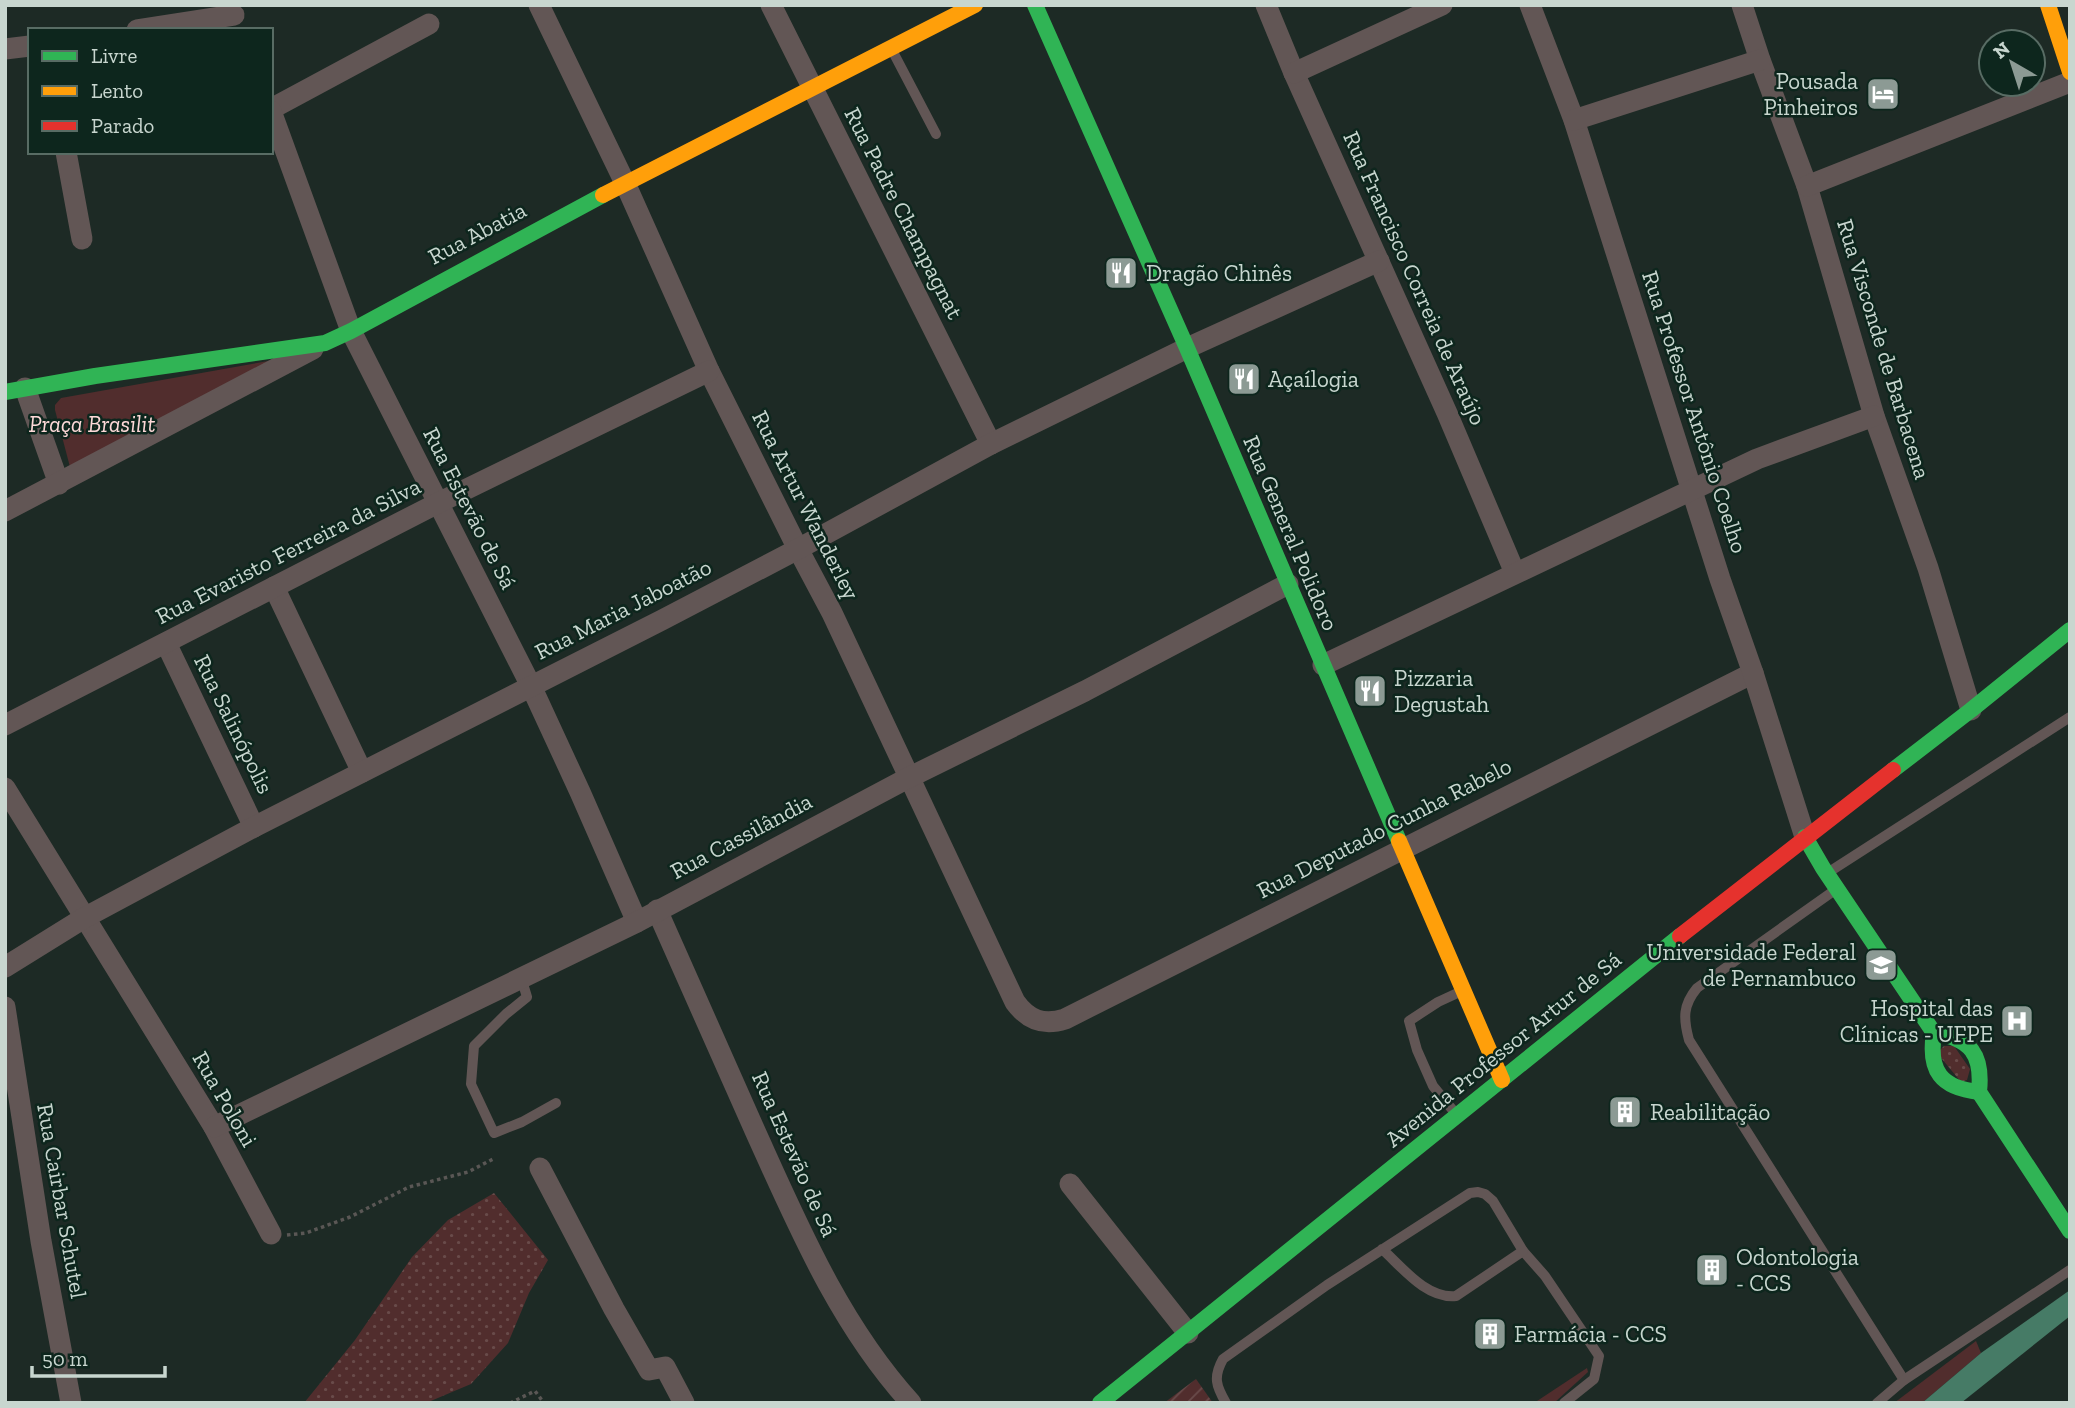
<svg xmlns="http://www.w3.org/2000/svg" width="2075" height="1408" font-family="'Zilla Slab',serif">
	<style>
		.grass { fill: url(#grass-dots) }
		.park { fill: #512d2d }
		.garden { fill: url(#garden-furrows) }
		.water { fill: #467b66 }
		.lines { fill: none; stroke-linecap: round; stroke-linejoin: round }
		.path { stroke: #5a5755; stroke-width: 3.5; stroke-dasharray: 3.5 3.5; stroke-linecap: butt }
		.lane { stroke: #625655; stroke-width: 10 }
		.street { stroke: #625655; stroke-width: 21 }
		.fast { stroke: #30b455; stroke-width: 16 }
		.slow { stroke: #ff9f0a; stroke-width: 16 }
		.jam { stroke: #e5322d; stroke-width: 16 }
		.labels { text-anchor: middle; stroke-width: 5; stroke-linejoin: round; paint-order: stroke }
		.poi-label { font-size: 23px; fill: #c8d6cf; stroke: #0d261d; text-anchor: start }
		.street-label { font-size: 23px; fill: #c8d6cf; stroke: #0d261d }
		.park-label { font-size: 23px; font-style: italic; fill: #fdd9d8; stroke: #0d261d }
	</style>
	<defs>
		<pattern id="grass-dots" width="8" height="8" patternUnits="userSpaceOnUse" patternTransform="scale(1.75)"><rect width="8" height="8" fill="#512d2d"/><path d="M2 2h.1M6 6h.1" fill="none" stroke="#694b4a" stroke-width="1.8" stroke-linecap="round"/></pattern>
		<pattern id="garden-furrows" width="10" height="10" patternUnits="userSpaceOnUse" patternTransform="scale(1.75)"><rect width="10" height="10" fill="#512d2d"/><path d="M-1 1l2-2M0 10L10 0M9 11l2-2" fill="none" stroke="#694b4a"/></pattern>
	</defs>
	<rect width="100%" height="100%" fill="#1d2a25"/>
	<g class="grass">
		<polygon points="1944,1046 1954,1046 1970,1069 1967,1080 1961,1082 1937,1053"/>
		<polygon points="494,1193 548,1260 529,1293 508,1343 471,1384 426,1403 304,1403 355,1340 412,1257 448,1220"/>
	</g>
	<g class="park">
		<polygon points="274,360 70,467 55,410 55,405 61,398"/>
		<polygon points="1976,1341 1981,1353 1922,1403 1894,1403"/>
		<polygon points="1587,1368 1588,1372 1554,1403 1534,1403"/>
	</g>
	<polygon class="garden" points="1196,1379 1213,1403 1164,1403"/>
	<polygon class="water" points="2070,1290 2070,1316 1961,1403 1922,1403 1981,1353"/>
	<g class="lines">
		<g class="path">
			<polyline points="287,1235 306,1233 350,1217 409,1187 468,1172 495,1158"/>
			<polyline points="510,1403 535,1391 544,1403"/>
		</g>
		<g class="lane">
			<polyline points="892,50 936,134"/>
			<polyline points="1829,872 2070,717"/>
			<path d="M1835,890L1697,988C1683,1005 1683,1018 1689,1040L1904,1380"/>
			<polyline points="521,977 527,997 506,1014 474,1046 471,1084 494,1133 522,1122 556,1103"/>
			<polyline points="1456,1114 1433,1086 1417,1050 1409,1021 1438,1002 1464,990"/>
			<polyline points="1523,1251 1545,1276 1599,1356 1594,1379 1564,1403"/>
			<path d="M1226,1403C1216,1386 1213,1377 1223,1359L1327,1285L1470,1193L1478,1192L1485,1194L1493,1201L1523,1251L1456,1296C1426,1299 1402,1267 1382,1249"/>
			<polyline points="1877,1403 1904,1380 2070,1270"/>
		</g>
		<g class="street">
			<path d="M539,5L625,183L709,371L798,549L832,613L1015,1002C1028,1020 1043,1026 1065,1019L1753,673"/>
			<polyline points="771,5 991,444"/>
			<polyline points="1266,5 1294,73 1447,413 1515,573"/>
			<polyline points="1530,5 1574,120 1720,579 1753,673 1805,837"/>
			<polyline points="1742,5 1760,60 1807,186 1874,416 1928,568 1971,710"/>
			<polyline points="137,30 234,15"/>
			<polyline points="5,49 30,46"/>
			<polyline points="1294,73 1442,5"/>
			<polyline points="271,109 429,24"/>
			<polyline points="271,111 351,331 531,686 580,792 637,922"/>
			<polyline points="1574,120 1760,60"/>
			<polyline points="66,152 82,239"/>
			<polyline points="1807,186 2070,82"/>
			<polyline points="25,388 59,484"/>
			<polyline points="5,511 313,349"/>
			<polyline points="274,587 362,772"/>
			<polyline points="166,643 254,827"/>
			<polyline points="1323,665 1757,459 1874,416"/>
			<polyline points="5,725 438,503 709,371"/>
			<polyline points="5,788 214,1127 271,1234"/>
			<path d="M657,910C690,984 723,1059 756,1133C799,1228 840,1325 911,1403"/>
			<polyline points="5,967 84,918 254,827 662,620 798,549 991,444 1187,348 1379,261"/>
			<polyline points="5,1007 41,1241 71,1403"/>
			<polyline points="214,1127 637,922 908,778 1085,691 1288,584"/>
			<polyline points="540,1168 614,1309 649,1370 665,1367 684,1403"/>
			<polyline points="1070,1184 1188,1333"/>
		</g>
		<g class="fast">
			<polyline points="1035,5 1187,348 1399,841"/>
			<polyline points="5,392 95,376 325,343 351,331 603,195"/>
			<polyline points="1893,770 1971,710 2070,630"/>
			<path d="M1805,837L1823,868L1934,1033C1928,1071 1941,1088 1979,1092"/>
			<path d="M1934,1033C1971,1038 1983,1055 1979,1092L2070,1231"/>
			<polyline points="1100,1403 1680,936"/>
		</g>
		<g class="slow">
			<polyline points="2048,5 2070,72"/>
			<polyline points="603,195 975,5"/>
			<polyline points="1399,841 1502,1080"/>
		</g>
		<polyline class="jam" points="1680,936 1893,770"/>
	</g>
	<defs>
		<symbol id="hotel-square" viewBox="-11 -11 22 22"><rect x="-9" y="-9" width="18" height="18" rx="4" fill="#8c9a94" stroke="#0d261d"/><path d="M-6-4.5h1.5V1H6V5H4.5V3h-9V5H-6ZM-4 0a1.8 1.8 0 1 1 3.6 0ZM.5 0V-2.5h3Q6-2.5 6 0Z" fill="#fff"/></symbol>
		<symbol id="restaurant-square" viewBox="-11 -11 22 22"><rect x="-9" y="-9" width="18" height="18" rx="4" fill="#8c9a94" stroke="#0d261d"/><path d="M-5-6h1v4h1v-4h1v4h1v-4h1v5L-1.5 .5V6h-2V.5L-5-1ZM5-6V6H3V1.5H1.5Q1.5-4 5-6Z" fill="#fff"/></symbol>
		<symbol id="university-square" viewBox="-11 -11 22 22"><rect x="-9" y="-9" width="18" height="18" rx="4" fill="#8c9a94" stroke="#0d261d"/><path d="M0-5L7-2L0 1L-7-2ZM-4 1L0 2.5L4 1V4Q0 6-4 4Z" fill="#fff"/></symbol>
		<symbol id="hospital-square" viewBox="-11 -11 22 22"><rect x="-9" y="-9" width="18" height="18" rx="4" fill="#8c9a94" stroke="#0d261d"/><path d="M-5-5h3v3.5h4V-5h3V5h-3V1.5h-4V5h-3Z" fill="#fff"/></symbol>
		<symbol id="building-square" viewBox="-11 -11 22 22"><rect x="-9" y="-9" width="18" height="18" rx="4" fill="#8c9a94" stroke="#0d261d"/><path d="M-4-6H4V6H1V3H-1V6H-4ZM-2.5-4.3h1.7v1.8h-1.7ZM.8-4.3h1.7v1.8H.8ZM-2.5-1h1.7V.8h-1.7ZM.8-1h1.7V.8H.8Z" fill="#fff"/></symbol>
	</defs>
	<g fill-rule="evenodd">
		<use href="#hotel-square" x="1864" y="75" width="38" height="38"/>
		<use href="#restaurant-square" x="1102" y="254" width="38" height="38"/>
		<use href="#restaurant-square" x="1225" y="360" width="38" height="38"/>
		<use href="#restaurant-square" x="1351" y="672" width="38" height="38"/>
		<use href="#university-square" x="1862" y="946" width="38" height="38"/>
		<use href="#hospital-square" x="1998" y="1002" width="38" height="38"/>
		<use href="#building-square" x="1606" y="1093" width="38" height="38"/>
		<use href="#building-square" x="1693" y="1251" width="38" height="38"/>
		<use href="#building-square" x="1471" y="1315" width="38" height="38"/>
	</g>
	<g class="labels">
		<g class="poi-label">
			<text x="1858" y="89" text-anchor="end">Pousada<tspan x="1858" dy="26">Pinheiros</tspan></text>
			<text x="1146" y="281">Dragão Chinês</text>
			<text x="1268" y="387">Açaílogia</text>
			<text x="1394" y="686">Pizzaria<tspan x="1394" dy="26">Degustah</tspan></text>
			<text x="1856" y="960" text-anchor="end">Universidade Federal<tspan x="1856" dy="26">de Pernambuco</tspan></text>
			<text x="1993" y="1016" text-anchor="end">Hospital das<tspan x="1993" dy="26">Clínicas - UFPE</tspan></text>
			<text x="1650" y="1120">Reabilitação</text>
			<text x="1736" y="1265">Odontologia<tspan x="1736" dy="26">- CCS</tspan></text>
			<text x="1514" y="1342">Farmácia - CCS</text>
		</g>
		<g class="street-label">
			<text transform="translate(904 213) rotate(63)" y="8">Rua Padre Champagnat</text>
			<text transform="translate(477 233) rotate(-28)" y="8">Rua Abatia</text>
			<text transform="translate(1415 278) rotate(66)" y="8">Rua Francisco Correia de Araújo</text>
			<text transform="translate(1884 349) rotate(73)" y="8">Rua Visconde de Barbacena</text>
			<text transform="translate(1695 412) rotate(72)" y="8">Rua Professor Antônio Coelho</text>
			<text transform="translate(806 505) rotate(63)" y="8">Rua Artur Wanderley</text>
			<text transform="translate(470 508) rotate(63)" y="8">Rua Estevão de Sá</text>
			<text transform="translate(1291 533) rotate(67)" y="8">Rua General Polidoro</text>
			<text transform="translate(288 551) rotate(-27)" y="8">Rua Evaristo Ferreira da Silva</text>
			<text transform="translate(623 609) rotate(-27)" y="8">Rua Maria Jaboatão</text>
			<text transform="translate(234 724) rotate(64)" y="8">Rua Salinópolis</text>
			<text transform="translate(1384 828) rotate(-27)" y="8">Rua Deputado Cunha Rabelo</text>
			<text transform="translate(741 836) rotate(-28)" y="8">Rua Cassilândia</text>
			<text transform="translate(1503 1049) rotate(-39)" y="8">Avenida Professor Artur de Sá</text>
			<text transform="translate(225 1099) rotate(60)" y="8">Rua Poloni</text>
			<text transform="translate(795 1154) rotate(66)" y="8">Rua Estevão de Sá</text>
			<text transform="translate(62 1201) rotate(80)" y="8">Rua Cairbar Schutel</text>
		</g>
		<g class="park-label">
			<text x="92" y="432">Praça Brasilit</text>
		</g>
	</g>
	<rect width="2075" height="1408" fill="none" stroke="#c8d6cf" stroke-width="14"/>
	<rect x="28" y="28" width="245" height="126" fill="#0d261d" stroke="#586c64" stroke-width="2"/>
	<rect x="42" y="51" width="35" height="10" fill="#30b455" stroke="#586c64" stroke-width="2"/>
	<text x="91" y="63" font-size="21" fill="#c8d6cf">Livre</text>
	<rect x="42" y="86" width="35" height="10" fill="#ff9f0a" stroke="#586c64" stroke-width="2"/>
	<text x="91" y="98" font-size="21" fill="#c8d6cf">Lento</text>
	<rect x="42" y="121" width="35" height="10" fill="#e5322d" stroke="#586c64" stroke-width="2"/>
	<text x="91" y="133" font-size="21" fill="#c8d6cf">Parado</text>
	<g transform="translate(2012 63) rotate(321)"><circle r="33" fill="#0d261d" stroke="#586c64" stroke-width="2"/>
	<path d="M0-5L12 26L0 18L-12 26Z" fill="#8c9a94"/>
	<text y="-10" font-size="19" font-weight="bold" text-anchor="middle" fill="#c8d6cf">N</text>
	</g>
	<path d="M32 1366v10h133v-10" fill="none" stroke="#c8d6cf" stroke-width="3.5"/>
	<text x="42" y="1366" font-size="21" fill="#c8d6cf" stroke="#0d261d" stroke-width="5" paint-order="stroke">50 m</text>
</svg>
